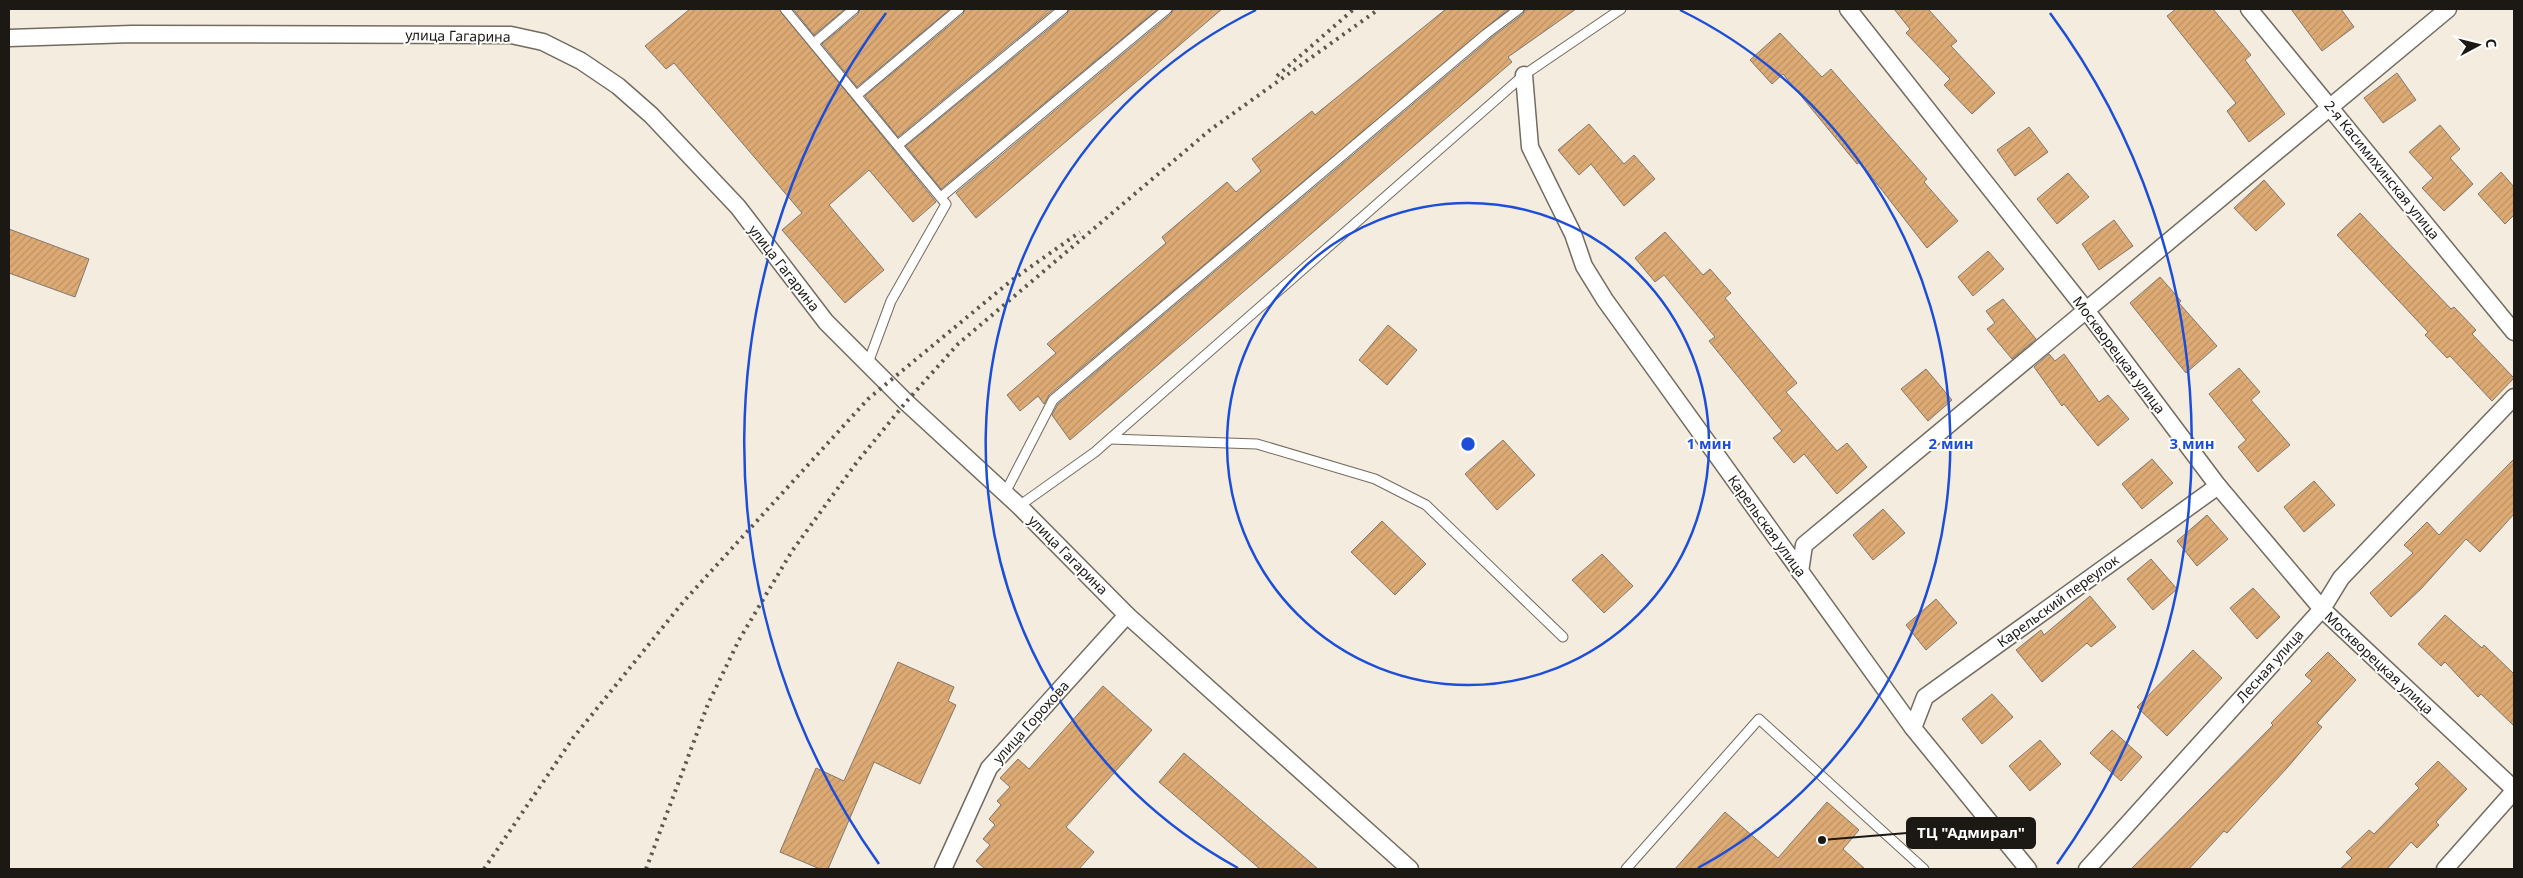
<svg xmlns="http://www.w3.org/2000/svg" width="2523" height="878" font-family="'Noto Sans',sans-serif">
	<style>
		.building { fill: url(#building-hatch); stroke: #81776d }
		.lines { fill: none; stroke-linecap: round; stroke-linejoin: round }
		.lane-casing { stroke: #726b5f; stroke-width: 11 }
		.street-casing { stroke: #726b5f; stroke-width: 19 }
		.lane { stroke: #fff; stroke-width: 9 }
		.street { stroke: #fff; stroke-width: 16 }
		.rail { stroke: #5c5850; stroke-width: 4; stroke-dasharray: 2.5 5; stroke-linecap: butt }
		.ring { fill: none; stroke: #1d4ed8; stroke-width: 2.5 }
		.labels { text-anchor: middle; stroke-width: 4; stroke-linejoin: round; paint-order: stroke }
		.street-label { font-size: 14px; fill: #1c1914; stroke: #fff }
		.centre { fill: #1d4ed8; stroke: #fff; stroke-width: 2.5 }
		.ring-label { font-size: 15px; text-anchor: middle; font-weight: bold; fill: #1d4ed8; stroke: #fff; stroke-width: 4; stroke-linejoin: round; paint-order: stroke }
		.leader { fill: none; stroke: #1c1914; stroke-width: 2 }
		.callout-dot { fill: #1c1914; stroke: #fff; stroke-width: 2 }
		.callout { fill: #1c1914; stroke: #1c1914; stroke-width: 2 }
		.callout-label { font-size: 15px; text-anchor: middle; font-weight: bold; fill: #fff }
	</style>
	<defs>
		<pattern id="building-hatch" width="6" height="6" patternUnits="userSpaceOnUse" patternTransform="scale(1.25)"><rect width="6" height="6" fill="#ddaa74"/><path d="M-1 1l2-2M0 6l6-6M5 7l2-2" fill="none" stroke="#bd9264"/></pattern>
	</defs>
	<rect width="100%" height="100%" fill="#f4eddf"/>
	<g class="building">
		<polygon points="690,9 779,9 936,202 913,222 869,170 829,205 884,270 845,303 782,230 802,213 674,63 666,69 645,46"/>
		<polygon points="793,9 845,9 814,35"/>
		<polygon points="860,9 950,9 857,87 822,44 858,14"/>
		<polygon points="965,9 1053,9 898,137 865,96 963,14"/>
		<polygon points="1069,9 1158,9 941,189 906,146 1067,14"/>
		<polygon points="1173,9 1222,9 976,218 956,193 1171,14"/>
		<polygon points="1446,9 1509,9 1049,395 1044,404 1038,396 1020,411 1007,395 1056,353 1047,344 1166,243 1162,237 1227,182 1236,192 1261,171 1252,159 1312,111 1315,115"/>
		<polygon points="1525,9 1576,9 1508,57 1512,62 1070,440 1052,415 1058,404 1490,39 1523,14"/>
		<polygon points="1894,9 1928,9 1957,41 1951,46 1995,93 1972,114 1944,85 1950,79 1906,33 1910,29"/>
		<polygon points="2176,9 2213,9 2251,55 2245,60 2285,114 2249,142 2227,111 2236,103 2167,16"/>
		<polygon points="2291,9 2341,9 2354,27 2322,51"/>
		<polygon points="1780,33 1822,77 1831,69 1927,179 1924,182 1958,221 1927,248 1860,162 1857,164 1783,74 1772,84 1750,60"/>
		<polygon points="2397,73 2416,100 2383,123 2364,98"/>
		<polygon points="1589,124 1624,164 1634,155 1655,179 1624,206 1591,164 1579,175 1558,150"/>
		<polygon points="2440,125 2460,149 2450,158 2473,184 2444,211 2422,188 2433,178 2409,152"/>
		<polygon points="2029,127 2048,152 2015,176 1997,150"/>
		<polygon points="2501,172 2514,187 2514,215 2505,224 2478,194"/>
		<polygon points="2068,173 2089,197 2057,224 2037,199"/>
		<polygon points="2264,180 2285,204 2256,231 2234,208"/>
		<polygon points="2360,213 2451,309 2454,307 2476,330 2472,334 2514,378 2492,401 2450,356 2447,358 2425,335 2428,332 2337,235"/>
		<polygon points="2114,220 2133,246 2099,270 2082,244"/>
		<polygon points="9,229 89,259 75,297 9,273"/>
		<polygon points="1665,232 1703,275 1710,269 1731,293 1725,298 1797,383 1786,392 1837,451 1847,443 1867,467 1837,494 1804,454 1794,463 1773,438 1782,431 1709,341 1715,337 1664,275 1655,282 1635,258"/>
		<polygon points="1988,251 2004,269 1973,296 1958,277"/>
		<polygon points="2160,277 2181,301 2179,303 2217,346 2186,373 2130,303"/>
		<polygon points="2003,299 2036,339 2012,359 1987,329 1995,323 1986,311"/>
		<polygon points="1388,325 1417,350 1387,385 1359,360"/>
		<polygon points="2049,354 2055,361 2064,354 2099,402 2108,395 2129,419 2098,446 2064,404 2062,406 2034,367"/>
		<polygon points="2239,368 2260,392 2251,400 2290,445 2258,472 2238,447 2246,440 2209,394"/>
		<polygon points="1926,369 1952,400 1928,421 1901,389"/>
		<polygon points="1503,440 1535,475 1497,510 1465,474"/>
		<polygon points="2152,459 2173,483 2142,509 2122,484"/>
		<polygon points="2514,459 2514,514 2480,552 2466,539 2421,589 2391,617 2370,593 2413,553 2404,545 2427,522 2439,535"/>
		<polygon points="2314,481 2335,505 2304,532 2284,507"/>
		<polygon points="1883,509 1905,533 1873,560 1853,535"/>
		<polygon points="2207,515 2228,539 2197,566 2177,541"/>
		<polygon points="1382,521 1426,564 1395,595 1351,552"/>
		<polygon points="1602,554 1633,586 1604,613 1572,580"/>
		<polygon points="2151,559 2177,589 2153,610 2127,579"/>
		<polygon points="2253,588 2280,617 2257,639 2230,608"/>
		<polygon points="2090,596 2116,627 2091,647 2087,643 2042,682 2016,650 2041,630 2044,635"/>
		<polygon points="1936,599 1957,623 1926,650 1906,625"/>
		<polygon points="2445,615 2482,648 2484,645 2514,674 2514,726 2481,694 2478,697 2445,662 2441,666 2418,644"/>
		<polygon points="2193,650 2222,678 2167,736 2137,707"/>
		<polygon points="2328,652 2356,680 2317,723 2322,727 2287,768 2227,833 2224,831 2189,869 2131,869 2273,725 2271,723 2312,681 2305,675"/>
		<polygon points="898,662 954,687 948,701 956,705 920,784 874,762 828,869 820,869 780,852 816,768 844,781"/>
		<polygon points="1103,686 1152,730 1066,827 1094,852 1079,869 985,869 976,861 990,845 983,839 995,825 989,819 1001,805 997,801 1010,787 1000,778 1018,759 1029,769"/>
		<polygon points="1992,694 2013,717 1982,744 1962,719"/>
		<polygon points="2112,730 2142,757 2121,781 2090,753"/>
		<polygon points="2040,740 2061,764 2030,791 2009,766"/>
		<polygon points="1184,753 1318,869 1260,869 1159,782"/>
		<polygon points="2438,761 2467,789 2436,822 2439,825 2417,848 2411,842 2387,869 2340,869 2352,858 2346,852 2369,830 2374,834 2419,788 2415,784"/>
		<polygon points="1827,802 1859,830 1843,849 1865,869 1675,869 1725,812 1778,858"/>
	</g>
	<g class="lines">
		<defs>
			<g id="lane">
				<polyline points="785,9 946,204 891,301 868,363"/>
				<polyline points="814,43 854,9"/>
				<polyline points="857,95 959,9"/>
				<polyline points="898,145 1063,9"/>
				<polyline points="941,197 1167,9"/>
				<polyline points="1110,439 1257,444 1375,479 1426,505 1563,637"/>
				<polyline points="1005,493 1053,400 1486,34 1519,9"/>
				<polyline points="1019,506 1095,452 1524,75 1621,9"/>
				<polyline points="1626,869 1759,719 1924,869"/>
			</g>
			<g id="street">
				<polyline points="1848,9 2086,310 2218,486 2322,609 2514,789"/>
				<polyline points="2249,9 2514,332"/>
				<polyline points="9,38 132,34 511,35 543,42 581,61 618,86 651,115 738,207 826,322 906,402 1019,506 1127,615 1410,869"/>
				<polyline points="1524,75 1530,147 1573,234 1584,266 1605,300 1913,728 2028,869"/>
				<polyline points="1800,572 1804,545 2448,9"/>
				<polyline points="1913,728 1925,697 2218,486"/>
				<polyline points="943,869 989,768 1127,615"/>
				<polyline points="2087,869 2322,609 2341,578 2514,397"/>
				<polyline points="2445,869 2514,791"/>
			</g>
		</defs>
		<use href="#lane" class="lane-casing"/>
		<use href="#street" class="street-casing"/>
		<use href="#lane" class="lane"/>
		<use href="#street" class="street"/>
		<g class="rail">
			<polyline points="1277,76 1354,9"/>
			<polyline points="484,869 573,738 684,601 868,399 1012,280 1080,232"/>
			<polyline points="646,869 708,704 739,640 792,551 857,462 906,402 958,344 1210,130 1379,9"/>
		</g>
	</g>
	<g class="ring">
		<circle cx="1468" cy="444" r="241"/>
		<path d="M1238 868A483 483 0 0 1 1256 10M1680 10A483 483 0 0 1 1698 868"/>
		<path d="M879 864A724 724 0 0 1 886 13M2050 13A724 724 0 0 1 2057 864"/>
	</g>
	<g class="labels">
		<g class="street-label">
			<text transform="translate(458 36) rotate(1)" y="5">улица Гагарина</text>
			<text transform="translate(2382 170) rotate(51)" y="5">2-я Касимихинская улица</text>
			<text transform="translate(784 268) rotate(52)" y="5">улица Гагарина</text>
			<text transform="translate(2119 355) rotate(53)" y="5">Москворецкая улица</text>
			<text transform="translate(1767 526) rotate(54)" y="5">Карельская улица</text>
			<text transform="translate(1068 555) rotate(45)" y="5">улица Гагарина</text>
			<text transform="translate(2058 601) rotate(-36)" y="5">Карельский переулок</text>
			<text transform="translate(2379 663) rotate(43)" y="5">Москворецкая улица</text>
			<text transform="translate(2270 666) rotate(-48)" y="5">Лесная улица</text>
			<text transform="translate(1031 722) rotate(-48)" y="5">улица Горохова</text>
		</g>
	</g>
	<circle cx="1468" cy="444" r="8" class="centre"/>
	<g class="ring-label">
		<text x="1709" y="449">1 мин</text>
		<text x="1951" y="449">2 мин</text>
		<text x="2192" y="449">3 мин</text>
	</g>
	<path class="leader" d="M1822 840L1907 833"/>
	<circle class="callout-dot" cx="1822" cy="840" r="5"/>
	<rect class="callout" x="1907" y="818" width="128" height="30" rx="5"/>
	<g class="callout-label">
		<text x="1971" y="838">ТЦ "Адмирал"</text>
	</g>
	<rect width="2523" height="878" fill="none" stroke="#1c1914" stroke-width="20"/>
	<g transform="translate(2478 45) rotate(83)" stroke="#ffffff" stroke-width="4" paint-order="stroke">
	<path d="M0-4L9 19L0 12L-9 19Z" fill="#1c1914"/>
	<text y="-8" font-size="14" font-weight="bold" text-anchor="middle" fill="#1c1914">С</text>
	</g>
</svg>
